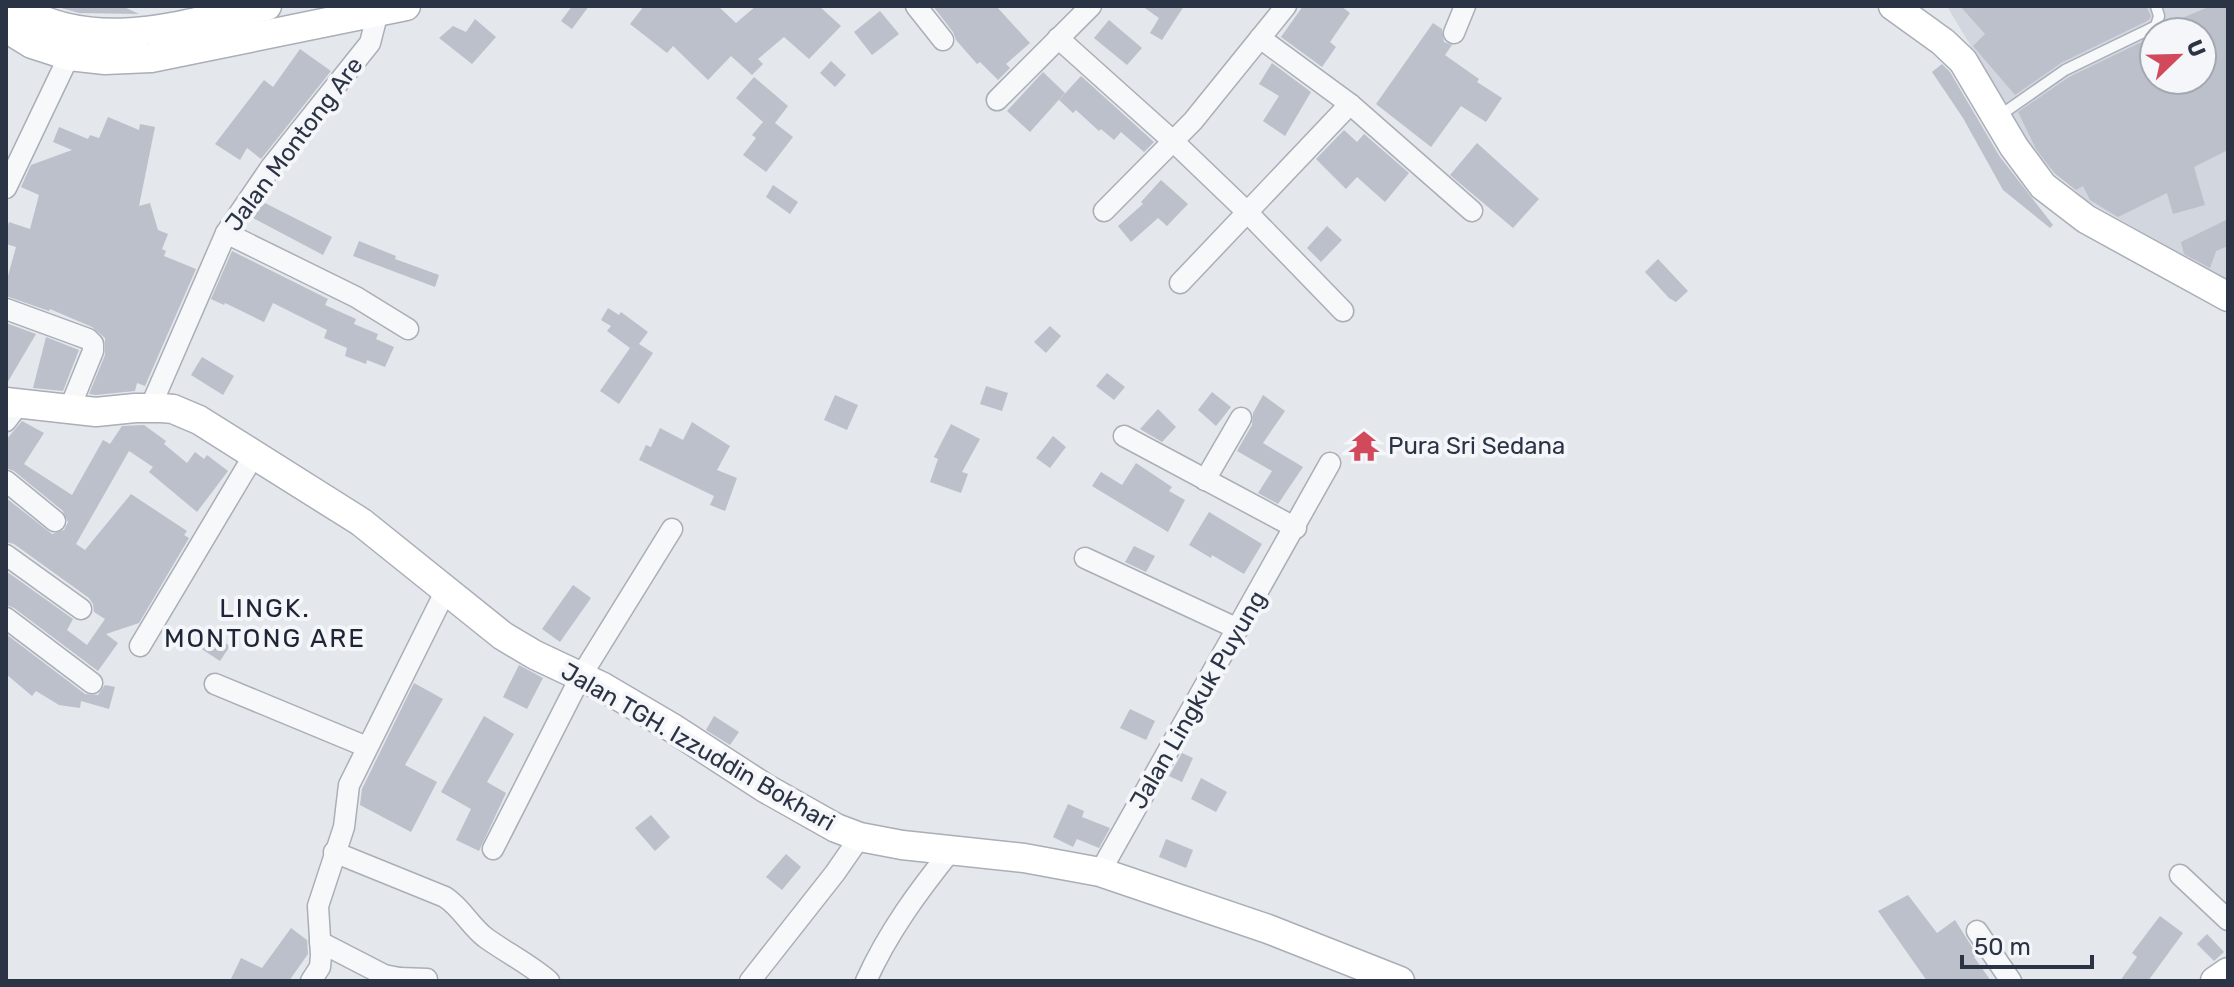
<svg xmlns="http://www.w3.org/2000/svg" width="2234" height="987" font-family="Rubik,sans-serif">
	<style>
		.built { fill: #d2d6de; fill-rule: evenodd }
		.building { fill: #bbc0ca }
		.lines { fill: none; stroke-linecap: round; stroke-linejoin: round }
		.lane-casing { stroke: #a9aeb7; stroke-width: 13 }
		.street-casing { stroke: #a9aeb7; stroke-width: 23 }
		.secondary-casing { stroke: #a9aeb7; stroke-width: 31 }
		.lane { stroke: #f7f8fa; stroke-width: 10 }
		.street { stroke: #f7f8fa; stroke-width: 20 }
		.secondary { stroke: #fff; stroke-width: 28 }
		.labels { text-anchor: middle; stroke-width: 8; stroke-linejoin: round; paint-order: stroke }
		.street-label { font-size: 24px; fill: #2b3445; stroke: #f4f6f9 }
		.poi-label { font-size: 24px; fill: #2b3445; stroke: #f4f6f9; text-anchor: start }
		.neighbourhood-label { font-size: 26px; letter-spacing: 2px; fill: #1d2536; stroke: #f4f6f9 }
	</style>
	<rect width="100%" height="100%" fill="#e4e7ec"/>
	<path class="built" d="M1949,6H2228V280L2087,201L2038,158L1948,8ZM2154,32H2202V80H2154Z"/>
	<g class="building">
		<polygon points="54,6 122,6 139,14 79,13"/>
		<polygon points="572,6 589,6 572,29 561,21"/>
		<polygon points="644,6 718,6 736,23 756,6 819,6 841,26 809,59 784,37 758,59 763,64 752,75 731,56 708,80 673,46 667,53 630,24"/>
		<polygon points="933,6 996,6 1030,43 1006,64 1010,68 998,80 980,62 977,64 956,40 953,32"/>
		<polygon points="1142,6 1184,6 1162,40 1150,33 1159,18"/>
		<polygon points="1303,6 1341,6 1350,13 1330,42 1336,47 1322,67 1281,37"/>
		<polygon points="1960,6 2146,6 2151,16 2149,20 2061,63 2015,95 1973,46 1985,34"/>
		<polygon points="2211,6 2226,6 2228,12 2228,150 2194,167 2205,205 2173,214 2167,193 2118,217 2090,200 2083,186 2076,190 2055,174 2036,149 2018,112 2069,77 2154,36 2154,80 2202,80 2202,32 2161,32 2165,25"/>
		<polygon points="880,11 899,34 872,55 854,32"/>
		<polygon points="475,19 496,37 472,64 439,38 453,26 466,32"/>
		<polygon points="1109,20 1142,48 1127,65 1094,38"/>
		<polygon points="1433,23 1442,29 1444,42 1452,45 1445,55 1479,79 1477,82 1502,98 1486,122 1461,106 1431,147 1376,104"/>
		<polygon points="300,49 331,71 261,159 247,148 240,160 215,144 264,80 273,87"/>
		<polygon points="831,61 846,75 835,87 820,73"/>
		<polygon points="1272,63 1311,92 1285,136 1263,121 1279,96 1259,84"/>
		<polygon points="1942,64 1950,72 2000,157 2053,225 2050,228 2003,190 1963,118 1932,72"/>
		<polygon points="1043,72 1065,93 1030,132 1007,111"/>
		<polygon points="1081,76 1154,142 1144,152 1121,132 1114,140 1101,129 1099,131 1076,110 1073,113 1059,100"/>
		<polygon points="754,77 788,106 775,123 793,137 766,172 743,155 756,138 752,135 763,122 736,98"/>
		<polygon points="108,117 139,130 140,124 155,127 139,206 150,203 158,230 168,234 162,249 166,251 164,256 196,269 145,386 137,383 135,391 96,395 89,394 105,355 105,338 92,327 50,309 49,311 6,296 6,283 16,247 6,244 6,232 9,222 30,229 39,195 21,187 31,165 72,150 53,142 59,127 88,139 90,135 99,138"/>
		<polygon points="1344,130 1357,142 1364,134 1409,173 1385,202 1357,177 1346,189 1316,159"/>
		<polygon points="1477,143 1539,199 1513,228 1450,175"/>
		<polygon points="1161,180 1188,204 1167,226 1158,218 1131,242 1118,226 1143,204 1141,202"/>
		<polygon points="773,185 798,202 790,214 766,197"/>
		<polygon points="263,202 332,237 323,255 253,218"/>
		<polygon points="2228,219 2228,246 2216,251 2210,268 2184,254 2181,242"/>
		<polygon points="1327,226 1342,240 1321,262 1307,248"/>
		<polygon points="359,241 396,256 395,259 439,275 435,287 353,256"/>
		<polygon points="232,251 328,299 325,305 356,319 354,324 378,334 376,339 394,347 385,367 367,360 366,364 345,356 347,348 324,338 327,330 273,303 264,322 225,303 224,305 211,299"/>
		<polygon points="1658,259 1688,291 1676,302 1669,298 1645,272"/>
		<polygon points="608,308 619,315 621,312 648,332 639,344 653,353 619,404 600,391 630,348 607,331 611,326 601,320"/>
		<polygon points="6,323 36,334 6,385"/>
		<polygon points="1050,326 1061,336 1046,353 1034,342"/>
		<polygon points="46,337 79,350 63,391 33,388"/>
		<polygon points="202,357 234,376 223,395 191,375"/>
		<polygon points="1107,373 1125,387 1114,400 1096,386"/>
		<polygon points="986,386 1008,393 1002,411 980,404"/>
		<polygon points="1212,392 1231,407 1216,426 1198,410"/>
		<polygon points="835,395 858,405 847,430 824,420"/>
		<polygon points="1263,395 1285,411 1263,443 1303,467 1278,504 1258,493 1272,471 1237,451 1252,425 1253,413"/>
		<polygon points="1158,409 1176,427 1162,442 1140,429"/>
		<polygon points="22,421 44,433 24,464 72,495 103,440 110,444 122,426 144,425 166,441 164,444 187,463 195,452 204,459 207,455 228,471 197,512 149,472 153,467 129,451 76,544 85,550 131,494 187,531 184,535 189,538 139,623 106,634 118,643 98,671 14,608 6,605 6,571 73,619 67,630 87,645 105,619 94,612 93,604 89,598 14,544 6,542 6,498 52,534 64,530 68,522 63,511 14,471 6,468 6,440"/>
		<polygon points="692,422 730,446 717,470 737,478 725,511 710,505 714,496 639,460 646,445 651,447 660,428 683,440"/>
		<polygon points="951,424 980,439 962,472 968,474 961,493 930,482 938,459 934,457"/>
		<polygon points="1053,436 1066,447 1050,468 1036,458"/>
		<polygon points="1136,463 1172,487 1169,491 1185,500 1168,532 1092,486 1101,472 1122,485"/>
		<polygon points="1209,512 1262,544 1244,574 1212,555 1211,558 1189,545"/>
		<polygon points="1134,546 1155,556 1146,572 1125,562"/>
		<polygon points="573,585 591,598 560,642 542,629"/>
		<polygon points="206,631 230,646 220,661 197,646"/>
		<polygon points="6,634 85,694 98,695 105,685 115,687 109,709 81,701 80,708 59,705 36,691 32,696 6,674"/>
		<polygon points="519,665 543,678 527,709 503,697"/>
		<polygon points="414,683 443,699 405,765 437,782 411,832 360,805 362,789"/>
		<polygon points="1130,709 1155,721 1146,740 1120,728"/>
		<polygon points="484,716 514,734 487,782 506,793 479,851 456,840 471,809 441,792"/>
		<polygon points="714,716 739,732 730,745 706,730"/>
		<polygon points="1182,753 1193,758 1182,782 1169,776"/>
		<polygon points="1201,778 1227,792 1216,812 1191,799"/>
		<polygon points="1068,804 1084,811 1082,817 1110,828 1099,848 1077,839 1073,847 1053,837"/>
		<polygon points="651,815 670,837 655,851 635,828"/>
		<polygon points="1166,839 1193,850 1186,868 1159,857"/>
		<polygon points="786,854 801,867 782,890 766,877"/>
		<polygon points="1908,895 1937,933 1955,920 1977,955 1974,957 1991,981 1927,981 1878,911"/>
		<polygon points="2160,916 2183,933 2148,981 2120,981 2137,957 2132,953"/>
		<polygon points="291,928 307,940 308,954 289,981 230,981 241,958 262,968"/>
		<polygon points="2207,934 2224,952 2214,961 2197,944"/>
	</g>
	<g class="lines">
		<defs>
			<polyline id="lane" points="1999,116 2065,70 2156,26 2159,16 2156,6"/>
			<g id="street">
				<polyline points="916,6 943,40"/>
				<polyline points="1454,33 1465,6"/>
				<polyline points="1058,38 1174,142 1247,212 1343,311"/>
				<polyline points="1260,38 1350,104 1472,211"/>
				<polyline points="997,100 1091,6"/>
				<polyline points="6,188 69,56"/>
				<polyline points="1104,211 1193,121 1286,6"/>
				<polyline points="226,233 356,297 408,329"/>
				<polyline points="1180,283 1350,104"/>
				<polyline points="6,309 88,339 93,344 93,351 69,410"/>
				<polyline points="150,408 226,233 271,167 370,43 378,12"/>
				<polyline points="6,421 19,404"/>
				<polyline points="1124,436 1296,528"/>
				<polyline points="1205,480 1241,418"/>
				<polyline points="6,481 55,521"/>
				<polyline points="6,555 81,609"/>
				<polyline points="1085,558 1238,629"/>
				<polyline points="6,618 92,683"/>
				<polyline points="140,646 254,455"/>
				<polyline points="215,684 367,747"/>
				<polyline points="493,849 581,676 672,529"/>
				<path d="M334,852L445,897C462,908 470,926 486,938C507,953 529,964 549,981"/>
				<polyline points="1100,872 1330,463"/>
				<polyline points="2180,875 2228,920"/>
				<polyline points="1977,931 2011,981"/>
				<polyline points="320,942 384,975 399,978 398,981"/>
				<polyline points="399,978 427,979"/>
				<polyline points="311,981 320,967 321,955 318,906 344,827 349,785 446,590"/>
				<polyline points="750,981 835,873 860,837"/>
				<path d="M866,981C888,932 919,890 953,848"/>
			</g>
			<g id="secondary">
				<path d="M15,6C93,56 184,24 267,6"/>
				<polyline points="1893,6 1943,42 1963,61 2014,147 2043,186 2086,219 2228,297"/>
				<polyline points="6,28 32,44 69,56 105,60 151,58 406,6"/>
				<polyline points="6,402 96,412 135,408 162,408 173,409 199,420 361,522 503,636 535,655 603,687 671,727 765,788 836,828 860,837 902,845 1024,858 1100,872 1268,929 1400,981"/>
				<polyline points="2215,981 2228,972"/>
			</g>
		</defs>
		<use href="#lane" class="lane-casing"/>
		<use href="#street" class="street-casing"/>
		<use href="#secondary" class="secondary-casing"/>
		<use href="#lane" class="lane"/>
		<use href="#street" class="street"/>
		<use href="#secondary" class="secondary"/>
	</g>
	<defs>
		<symbol id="temple-bare" viewBox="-9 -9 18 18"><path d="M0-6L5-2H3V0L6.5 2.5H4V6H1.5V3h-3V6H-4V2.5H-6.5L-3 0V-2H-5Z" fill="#d1495b" stroke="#f4f6f9" stroke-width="2.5" paint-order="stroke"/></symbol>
	</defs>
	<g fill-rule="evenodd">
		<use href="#temple-bare" x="1342" y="424" width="44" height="44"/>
	</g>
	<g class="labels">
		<g class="street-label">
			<text transform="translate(294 144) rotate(-53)" y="8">Jalan Montong Are</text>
			<text transform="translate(1198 700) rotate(-60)" y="8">Jalan Lingkuk Puyung</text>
			<text transform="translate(698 747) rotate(30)" y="8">Jalan TGH. Izzuddin Bokhari</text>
		</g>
		<g class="poi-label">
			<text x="1388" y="454">Pura Sri Sedana</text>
		</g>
		<g class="neighbourhood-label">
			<text x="265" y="617">LINGK.<tspan x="265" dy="30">MONTONG ARE</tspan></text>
		</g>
	</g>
	<rect width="2234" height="987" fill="none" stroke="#2b3445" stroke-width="16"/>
	<g transform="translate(2178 56) rotate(67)"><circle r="38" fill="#f4f6f9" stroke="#a4a8b1" stroke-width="2"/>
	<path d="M0-6L14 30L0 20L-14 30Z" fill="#d1495b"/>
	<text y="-12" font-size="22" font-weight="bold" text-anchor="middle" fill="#2b3445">U</text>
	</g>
	<path d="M1962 955v12h130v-12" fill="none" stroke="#2b3445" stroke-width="4"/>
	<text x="1974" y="955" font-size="24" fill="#2b3445" stroke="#f4f6f9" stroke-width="6" paint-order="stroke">50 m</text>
</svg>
